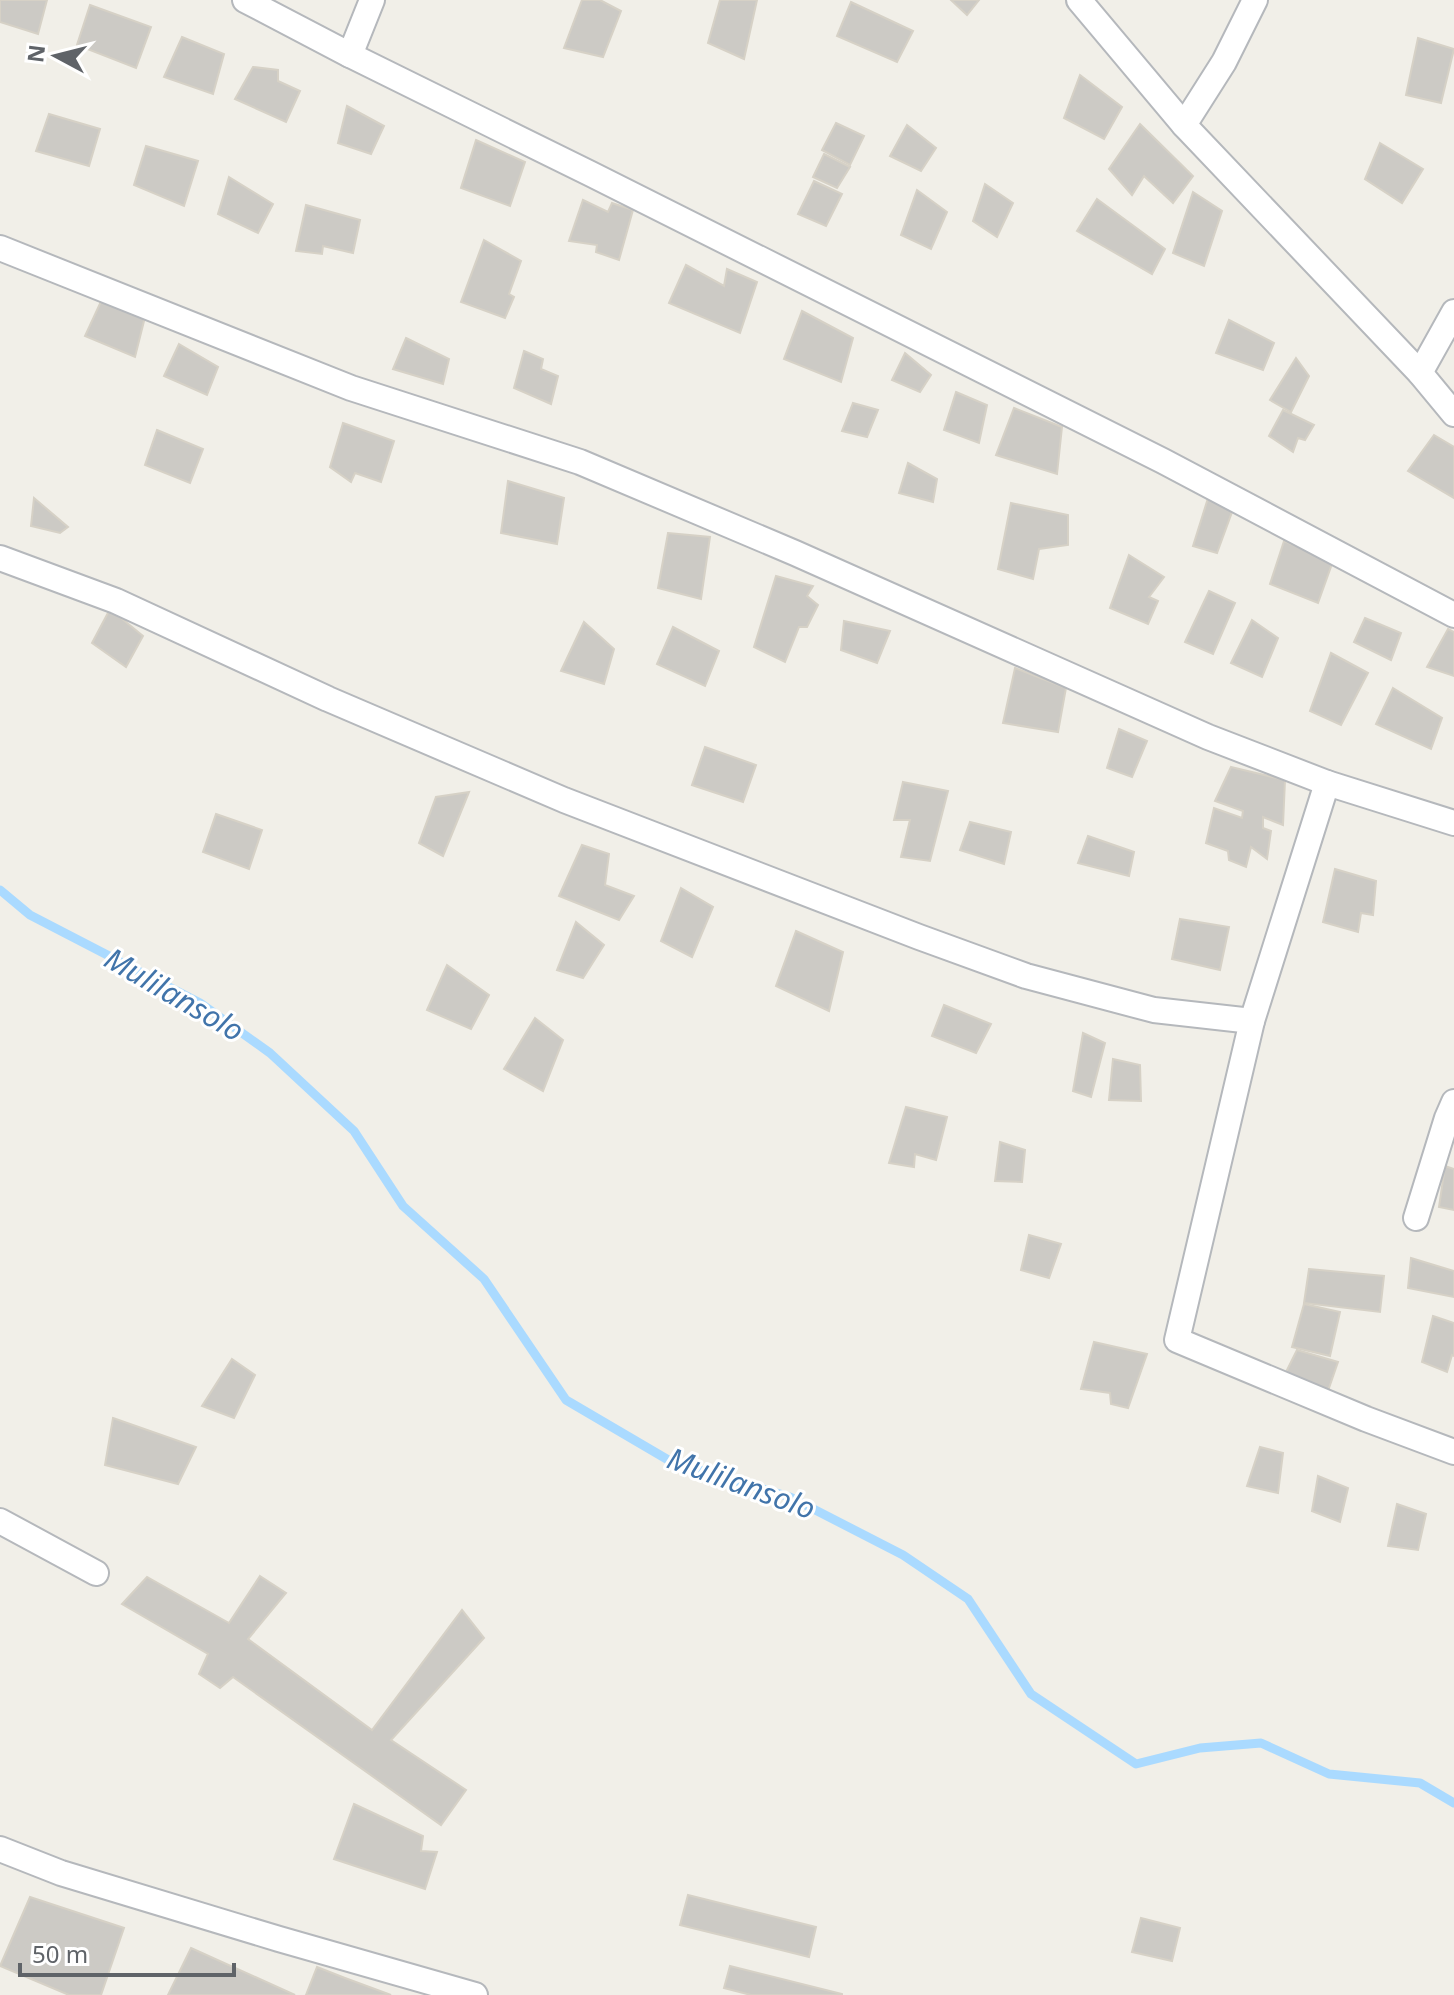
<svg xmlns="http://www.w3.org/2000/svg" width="1454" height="1995" font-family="'Noto Sans',sans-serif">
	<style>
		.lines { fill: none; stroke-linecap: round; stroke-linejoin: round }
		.stream { stroke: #aadaff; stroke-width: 9 }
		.building { fill: #cccac5; stroke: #d6d1c6; stroke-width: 2 }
		.minor-casing { stroke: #b5b8bc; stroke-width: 28 }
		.minor { stroke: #fff; stroke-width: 24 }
		.labels { text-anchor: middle; stroke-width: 6; stroke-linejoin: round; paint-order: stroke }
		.water-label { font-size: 30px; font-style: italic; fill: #4174aa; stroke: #fff }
	</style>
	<rect width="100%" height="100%" fill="#f1efe8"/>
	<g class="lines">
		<polyline class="stream" points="0,890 30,915 200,1003 270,1053 354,1131 403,1206 484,1279 566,1400 670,1461 790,1497 903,1555 968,1599 1031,1694 1136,1764 1200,1748 1261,1743 1329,1774 1420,1783 1454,1803"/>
	</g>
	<g class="building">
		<polygon points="0,0 47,0 38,34 0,22"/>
		<polygon points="582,0 600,0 621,11 603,57 564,48"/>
		<polygon points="720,0 757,0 744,59 708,43"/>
		<polygon points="951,0 979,0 967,15"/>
		<polygon points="851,2 913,31 897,62 837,36"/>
		<polygon points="90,5 151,27 136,68 77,45"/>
		<polygon points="182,37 224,54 213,94 164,77"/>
		<polygon points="1418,38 1454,49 1441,103 1406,95"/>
		<polygon points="253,67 278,70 278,81 300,91 286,122 235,99"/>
		<polygon points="1080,75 1122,107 1104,139 1064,118"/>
		<polygon points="347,106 384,126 371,154 338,143"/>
		<polygon points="49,114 100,129 89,166 36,151"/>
		<polygon points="836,123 864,136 850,165 822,150"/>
		<polygon points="1140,124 1193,176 1173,203 1144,176 1132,195 1109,169"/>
		<polygon points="907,125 936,148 921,171 890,156"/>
		<polygon points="476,140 525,162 510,206 461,188"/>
		<polygon points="1380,143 1423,169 1402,203 1365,179"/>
		<polygon points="146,146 198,161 184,206 134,185"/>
		<polygon points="824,154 850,167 837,188 813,177"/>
		<polygon points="229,177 273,204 258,233 218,214"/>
		<polygon points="814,181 842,194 826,226 798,214"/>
		<polygon points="985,184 1013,203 997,237 973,221"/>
		<polygon points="917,190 947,212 931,249 901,235"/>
		<polygon points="1193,192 1222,211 1204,266 1173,253"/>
		<polygon points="1097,199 1165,249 1152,274 1077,231"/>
		<polygon points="583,200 608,212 612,203 633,210 619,260 596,252 597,245 569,241"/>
		<polygon points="306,205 360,220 353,253 323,246 322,254 296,251"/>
		<polygon points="484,240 521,261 509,294 514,297 505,318 461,302"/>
		<polygon points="686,265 724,286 727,269 757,282 740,333 669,303"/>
		<polygon points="103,297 145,317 135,357 85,336"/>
		<polygon points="802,311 853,338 841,382 784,359"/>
		<polygon points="1229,320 1274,343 1263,370 1216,353"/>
		<polygon points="406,338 449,359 443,384 393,369"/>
		<polygon points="179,344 218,367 207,395 164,376"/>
		<polygon points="524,351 543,359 541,369 558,376 551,404 514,388"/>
		<polygon points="905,353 931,375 920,392 892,380"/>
		<polygon points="1296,358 1309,376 1291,412 1270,400"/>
		<polygon points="956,392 987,405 979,443 944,430"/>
		<polygon points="853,403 878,410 867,437 842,431"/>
		<polygon points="1014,408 1062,427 1057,474 996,455"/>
		<polygon points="1283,410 1314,425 1305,440 1298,438 1293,452 1269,436"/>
		<polygon points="343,423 394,441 381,482 355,473 351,482 330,467"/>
		<polygon points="157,430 203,449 190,483 145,465"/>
		<polygon points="1434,435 1454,447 1454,498 1408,471"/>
		<polygon points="908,463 937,479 933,502 899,493"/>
		<polygon points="508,481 564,498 557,544 501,533"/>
		<polygon points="1209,495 1232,512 1217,553 1193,546"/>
		<polygon points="34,498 68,527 60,533 31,526"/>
		<polygon points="1011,503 1068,515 1068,545 1039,549 1033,579 998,569"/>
		<polygon points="668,533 710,537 701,599 658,588"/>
		<polygon points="1284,541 1333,561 1318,603 1270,584"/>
		<polygon points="1129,555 1164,577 1149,597 1158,601 1148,624 1110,608"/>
		<polygon points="776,576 813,586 807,596 818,605 807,627 799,627 785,662 754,647"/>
		<polygon points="1209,591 1235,603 1213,654 1185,642"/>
		<polygon points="110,609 143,636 126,667 92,643"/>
		<polygon points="1365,618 1401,633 1391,660 1354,642"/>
		<polygon points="1252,620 1278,638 1262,677 1231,663"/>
		<polygon points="844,621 890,631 877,663 841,650"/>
		<polygon points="584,622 614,649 604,684 561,671"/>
		<polygon points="673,627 719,651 705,686 657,664"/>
		<polygon points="1448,629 1454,632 1454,676 1427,667"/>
		<polygon points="1331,653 1368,673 1341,725 1310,711"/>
		<polygon points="1015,668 1066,688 1058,732 1003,723"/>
		<polygon points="1393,688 1442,718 1431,749 1376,724"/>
		<polygon points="1119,729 1147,741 1132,777 1107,768"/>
		<polygon points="705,747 756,765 743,802 692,785"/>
		<polygon points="1231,767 1285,780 1283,825 1263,817 1263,828 1271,831 1267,859 1251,847 1246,867 1229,860 1228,851 1206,843 1214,808 1242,818 1243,811 1215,801"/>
		<polygon points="903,782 948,791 930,861 901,857 910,820 894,820"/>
		<polygon points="469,792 443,856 419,843 436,797"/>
		<polygon points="216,814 262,830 249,869 203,852"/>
		<polygon points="970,822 1011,832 1004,864 960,850"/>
		<polygon points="1088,836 1134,852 1129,876 1078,863"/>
		<polygon points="582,845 609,854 605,885 634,896 619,920 559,896"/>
		<polygon points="1335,869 1376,881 1373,915 1361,913 1358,932 1323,922"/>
		<polygon points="681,888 713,907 692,957 661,941"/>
		<polygon points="1180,919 1229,927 1220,970 1172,959"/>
		<polygon points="576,922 604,945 583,978 557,970"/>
		<polygon points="796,931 843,952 829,1011 776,986"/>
		<polygon points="447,965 489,995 471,1029 427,1010"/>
		<polygon points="944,1005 991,1024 976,1053 932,1036"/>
		<polygon points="535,1018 563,1040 543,1091 504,1069"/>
		<polygon points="1083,1033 1105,1043 1091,1097 1073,1091"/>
		<polygon points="1113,1059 1140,1065 1141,1101 1109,1100"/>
		<polygon points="906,1107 947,1117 936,1160 915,1154 914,1167 889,1163"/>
		<polygon points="1000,1142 1025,1150 1022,1182 995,1181"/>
		<polygon points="1445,1166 1454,1169 1454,1210 1439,1207"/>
		<polygon points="1029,1235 1061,1244 1049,1278 1021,1270"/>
		<polygon points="1411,1258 1454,1271 1454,1297 1408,1288"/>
		<polygon points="1309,1269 1384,1276 1380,1312 1304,1303"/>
		<polygon points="1304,1304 1340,1312 1330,1356 1292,1347"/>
		<polygon points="1433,1316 1454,1323 1454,1356 1452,1355 1447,1372 1422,1362"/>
		<polygon points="1094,1342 1147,1354 1128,1408 1111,1404 1110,1393 1081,1389"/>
		<polygon points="1297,1350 1338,1362 1328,1391 1286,1372"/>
		<polygon points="232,1359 255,1375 234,1418 202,1406"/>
		<polygon points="113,1418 196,1447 178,1484 105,1465"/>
		<polygon points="1260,1447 1283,1453 1278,1493 1247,1486"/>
		<polygon points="1318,1476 1348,1488 1340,1522 1312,1511"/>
		<polygon points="1397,1504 1426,1514 1418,1550 1388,1546"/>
		<polygon points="260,1576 286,1593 248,1639 372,1730 462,1610 484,1638 391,1740 466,1790 441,1825 233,1677 220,1688 199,1674 208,1654 122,1604 147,1577 229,1623"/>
		<polygon points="354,1804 423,1836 421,1851 437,1852 425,1889 334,1859"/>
		<polygon points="688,1895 816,1927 809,1957 680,1925"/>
		<polygon points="30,1897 124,1928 101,1995 69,1995 0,1966"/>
		<polygon points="1141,1918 1180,1928 1172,1961 1132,1952"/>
		<polygon points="191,1948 295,1995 168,1995"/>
		<polygon points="730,1966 842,1994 842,1995 751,1995 724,1988"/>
		<polygon points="317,1967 345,1978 391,1995 306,1995"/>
	</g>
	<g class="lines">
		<defs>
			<g id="minor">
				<polyline points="245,0 350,55 591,174 1163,461 1454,615"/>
				<polyline points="1079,0 1184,125 1420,373 1454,414"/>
				<polyline points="350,55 372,0"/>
				<polyline points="1184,125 1224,62 1255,0"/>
				<polyline points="0,248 351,388 580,462 795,553 1208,737 1327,783"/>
				<polyline points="1420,373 1454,312"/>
				<polyline points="0,558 116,601 328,699 564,800 919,937 1026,976 1154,1010 1252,1021"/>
				<polyline points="1454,823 1327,783 1252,1021 1177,1340 1366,1419 1454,1452"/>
				<polyline points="1416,1218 1447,1118 1454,1102"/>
				<polyline points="0,1521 96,1573"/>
				<polyline points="0,1849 61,1873 279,1939 475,1995"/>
			</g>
		</defs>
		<use href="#minor" class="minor-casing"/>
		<use href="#minor" class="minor"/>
	</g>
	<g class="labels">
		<g class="water-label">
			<text transform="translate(174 995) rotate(30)" y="10">Mulilansolo</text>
			<text transform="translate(741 1484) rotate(20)" y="10">Mulilansolo</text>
		</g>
	</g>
	<g transform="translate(56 56) rotate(277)" stroke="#ffffff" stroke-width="6" paint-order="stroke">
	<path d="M0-6L14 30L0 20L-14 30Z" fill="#5f6368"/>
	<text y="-12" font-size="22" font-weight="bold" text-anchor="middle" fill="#5f6368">N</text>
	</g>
	<path d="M20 1963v12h214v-12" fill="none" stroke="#5f6368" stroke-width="4"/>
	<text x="32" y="1963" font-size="24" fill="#5f6368" stroke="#ffffff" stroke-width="6" paint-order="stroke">50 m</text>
</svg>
